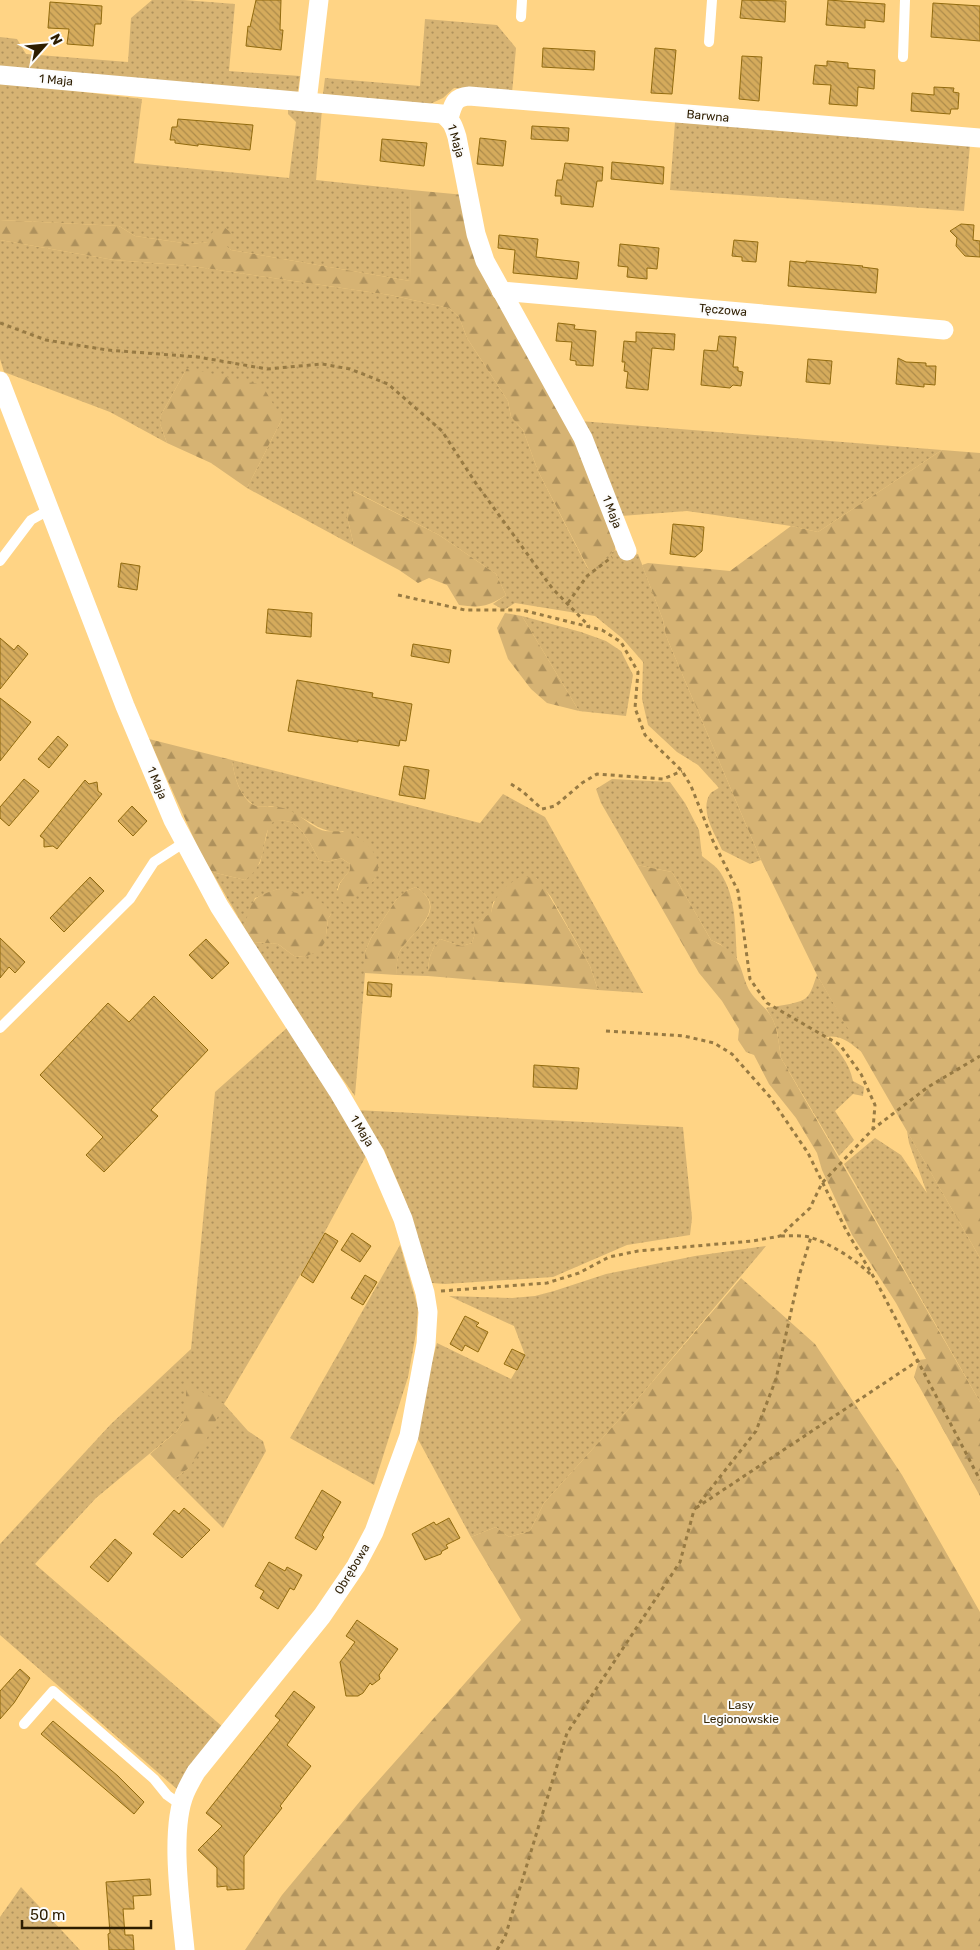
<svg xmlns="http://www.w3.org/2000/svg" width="980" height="1950" font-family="Rubik,sans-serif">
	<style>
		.grass { fill: url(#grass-dots) }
		.forest { fill: url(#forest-firs) }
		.building { fill: url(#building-back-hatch); stroke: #926b0f }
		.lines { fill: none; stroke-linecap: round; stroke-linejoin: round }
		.path { stroke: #977a43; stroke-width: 3; stroke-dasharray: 4 4; stroke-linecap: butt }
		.lane { stroke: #fff; stroke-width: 10 }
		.street { stroke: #fff; stroke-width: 19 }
		.labels { text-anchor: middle; stroke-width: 4; stroke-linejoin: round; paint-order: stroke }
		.street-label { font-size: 12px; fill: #2d1d00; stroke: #fcfcfc }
		.park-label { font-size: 12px; fill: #3a2a09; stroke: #fcfcfc }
	</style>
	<defs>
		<pattern id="grass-dots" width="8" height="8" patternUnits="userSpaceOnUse" patternTransform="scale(1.25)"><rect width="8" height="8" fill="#d6b373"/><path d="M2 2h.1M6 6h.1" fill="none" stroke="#ae915c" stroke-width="1.8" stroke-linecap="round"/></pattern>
		<pattern id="forest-firs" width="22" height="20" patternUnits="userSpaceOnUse" patternTransform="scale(1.25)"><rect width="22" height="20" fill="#d6b373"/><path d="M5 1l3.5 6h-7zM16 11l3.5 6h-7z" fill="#ae915c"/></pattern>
		<pattern id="building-back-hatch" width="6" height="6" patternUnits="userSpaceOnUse" patternTransform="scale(1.25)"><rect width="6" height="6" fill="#d5ab5c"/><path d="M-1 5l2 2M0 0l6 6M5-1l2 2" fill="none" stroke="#ad8b4a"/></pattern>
	</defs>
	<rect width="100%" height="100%" fill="#ffd485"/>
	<g class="grass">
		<polygon points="152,0 184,0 235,4 229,71 300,76 298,91 295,95 0,68 0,37 17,39 26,54 128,62 131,18"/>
		<polygon points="425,19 497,25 516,48 512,93 454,88 443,98 430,104 323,94 325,78 420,86"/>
		<polygon points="0,82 142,99 134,163 289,178 296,122 288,114 288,107 322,109 316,180 411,190 410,281 231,250 225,246 208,242 190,244 135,236 119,226 0,220"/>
		<polygon points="675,122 970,145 964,211 670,190"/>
		<path d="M0,240L114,260L191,266L390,295L449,308L459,317L467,338L508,401L511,417L523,430L538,471L588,569L615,550L627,557L638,554L663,620L666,636L761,860L750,864L722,850C716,835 699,811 710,794C712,791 716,790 719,788L698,765L677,752L648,725L642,699L643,662L622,638L595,616L515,603L504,610L493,604L506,595L496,574L439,535L354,491L347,516L354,546L247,488L282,419L187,368L161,415L160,424L167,443L110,412L4,372L0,359Z"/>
		<polygon points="580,421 942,450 818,532 791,526 687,511 621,516"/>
		<polygon points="522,616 581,632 606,641 621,651 633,675 626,716 579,711"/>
		<path d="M232,760L480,823L503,794L545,817L643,993L598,990L590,966L551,897L536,878L493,902L491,914L479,921L472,943L462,946L440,939C430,951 428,960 428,976L397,975C397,968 396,957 400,951C413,931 451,909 416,887L406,891L396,900L371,938L365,952V973L355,1096L305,1027L253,942L278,944L294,956L304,957L326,935L328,919L331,914L278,889L255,898L244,927L212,872L245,880L260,863L269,825L273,821C278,821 285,820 290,822C303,827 313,848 319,860L327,862L341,858L350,864V870L339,884L337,890L355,895L374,880L378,869L343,831C324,833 319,827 304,819C296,814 284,810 275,807C266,805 258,810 250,802C238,792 234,775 232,760Z"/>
		<path d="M612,779L670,782L685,803L699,830L702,856C708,861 716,866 720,872C737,898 735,929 737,959L720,944L711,940L672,872L637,865L601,803L596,789Z"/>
		<path d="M817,975L863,1053C851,1044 842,1034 826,1037C839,1051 849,1062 853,1081L864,1087L863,1096L853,1094L835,1111L854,1140L839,1156L781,1058L777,1031L773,1020L766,1008C776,1006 799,1004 806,998C812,993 814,982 817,975Z"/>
		<polygon points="288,1027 367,1154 315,1250 224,1404 248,1431 263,1441 266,1451 223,1528 174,1479 189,1468 186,1417 177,1431 96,1498 35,1564 224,1728 178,1790 0,1635 0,1544 111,1424 191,1349 215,1092"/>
		<polygon points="356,1110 683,1127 692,1218 690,1235 627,1245 553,1277 445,1284 432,1283 404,1197 384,1150"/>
		<polygon points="907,1131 980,1258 980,1402 844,1164 875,1138 901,1155 927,1193 909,1143"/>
		<polygon points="400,1245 418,1308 416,1333 408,1377 374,1485 290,1438"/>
		<polygon points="766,1246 642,1394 544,1503 530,1531 509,1537 496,1527 471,1537 413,1430 437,1343 511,1379 525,1355 514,1326 449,1296 512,1298 535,1296 554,1291 606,1274 695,1256"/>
		<polygon points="21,1887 80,1950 0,1950 0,1917"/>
	</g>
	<g class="forest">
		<polygon points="411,190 465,195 473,248 581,439 615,526 615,550 589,570 538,471 523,430 511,417 508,401 467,338 459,317 449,308 390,295 191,266 114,260 0,240 0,220 119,226 135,236 190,244 208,242 213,231 224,227 234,235 225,245 231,250 410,281"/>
		<polygon points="187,368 262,385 282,419 247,488 211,463 167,443 160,424 161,415"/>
		<polygon points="942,450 980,453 980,1258 817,975 761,860 666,636 663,620 642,565 648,563 730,571 791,526 818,532"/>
		<path d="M353,491L439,535L496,574L506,595C488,607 480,608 459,605L447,585L429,578L418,583L399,570L354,546L347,516Z"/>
		<polygon points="505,613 522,616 579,711 547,703 531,689 508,659 497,628"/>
		<path d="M149,739L232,760C234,775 238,791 249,802C259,811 274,804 286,809C298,813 307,823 319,829C327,833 337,830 345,832C364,837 388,859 374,880C367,890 353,896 344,904C332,890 340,883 350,870V864L341,858L327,862L319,860C313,848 303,827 290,822C285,820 279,821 274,821C259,834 271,862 245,880L212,872L200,852Z"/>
		<path d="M637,865L672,872L711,940C720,944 730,950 736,958C742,966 744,983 751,993C758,1003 768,1009 773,1020C778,1031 779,1045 781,1058L980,1402V1496L914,1377L919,1360L926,1359L896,1303L852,1235L822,1170L817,1153L796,1118L769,1084L754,1055L746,1052L738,1040L739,1029L722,1001L699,973Z"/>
		<path d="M521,876L536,878L543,885L590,966L598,990L428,976C428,960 430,951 440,939L462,946L472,943L475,933L474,927L479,921L491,913C495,893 505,887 521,876Z"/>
		<path d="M416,887C450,909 413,931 400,951C396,957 397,968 397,975L365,973V952L371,938L396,900L406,891Z"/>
		<path d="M278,889C298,894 321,894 331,914L328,919L325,942L319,951L304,957L294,956L278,944L253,942L244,927C253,899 250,898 278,889Z"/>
		<polygon points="741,1278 815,1344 902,1475 980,1612 980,1950 245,1950 282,1895 361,1800 521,1620 471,1537 496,1527 509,1537 530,1531 544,1503 642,1394"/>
		<polygon points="186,1383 224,1404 201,1450 189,1468 174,1479 150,1454 177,1431 186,1417"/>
	</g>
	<g class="building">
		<polygon points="256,0 281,0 280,30 283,30 281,50 246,46 248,26 250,27"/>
		<polygon points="742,0 786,1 785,22 740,18"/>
		<polygon points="828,0 885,4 884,22 865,20 865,28 826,25"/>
		<polygon points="50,2 102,6 101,24 95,24 93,46 67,44 69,29 48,28"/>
		<polygon points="933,3 980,6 980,41 931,37"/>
		<polygon points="543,48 595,51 594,70 542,67"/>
		<polygon points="655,48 676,50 672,94 651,93"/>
		<polygon points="742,56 762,57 759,101 739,99"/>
		<polygon points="827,61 848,63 848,68 875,70 874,89 858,87 857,106 829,104 831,85 813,84 815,65 827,66"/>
		<polygon points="934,87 954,88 953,92 959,93 958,109 951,109 950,114 911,111 912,93 934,95"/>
		<polygon points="178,119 253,125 250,150 198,144 198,146 175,143 175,140 170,140 172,127 177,127"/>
		<polygon points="532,126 569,128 568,141 531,139"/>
		<polygon points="480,138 506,141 503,166 477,164"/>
		<polygon points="382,139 427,143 424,166 380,161"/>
		<polygon points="612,162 664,167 663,184 611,179"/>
		<polygon points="565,163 603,167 602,181 597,181 593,207 561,204 561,196 555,196 557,180 562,180"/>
		<polygon points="961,224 974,225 973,240 980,241 980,257 965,256 956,246 957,238 950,231"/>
		<polygon points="499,235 538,239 536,257 579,262 577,279 513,273 515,250 498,248"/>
		<polygon points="734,240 758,242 756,262 742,261 742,257 732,256"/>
		<polygon points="620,244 659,248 657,269 647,268 647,279 627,277 628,267 618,266"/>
		<polygon points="790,261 806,263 806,261 863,266 862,267 878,269 876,293 788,286"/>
		<polygon points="558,323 575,325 574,329 596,331 593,366 576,365 576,361 570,360 572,342 556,341"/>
		<polygon points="636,332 675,334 674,350 652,348 648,390 626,388 628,372 624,371 625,362 622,362 624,341 636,342"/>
		<polygon points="719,336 736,337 733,367 738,367 738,371 743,372 741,386 733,385 730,388 701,385 704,350 717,351"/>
		<polygon points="898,358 906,362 926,363 926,366 936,366 935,385 924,384 924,387 896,384"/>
		<polygon points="808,359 832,361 830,384 806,382"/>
		<polygon points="673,524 704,527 702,551 695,557 670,554"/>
		<polygon points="121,563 140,566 137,590 118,587"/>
		<polygon points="268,609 312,613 311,637 266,633"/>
		<polygon points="0,638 14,650 18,645 28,654 0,689"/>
		<polygon points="413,644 451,650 449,663 411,656"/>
		<polygon points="297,680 373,693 372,697 412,704 406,741 400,740 399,746 358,740 358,742 288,731"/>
		<polygon points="0,698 31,722 0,761"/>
		<polygon points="58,736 68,745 49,768 38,759"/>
		<polygon points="404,766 429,770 425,799 399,795"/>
		<polygon points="24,779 39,791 9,826 0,818 0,807"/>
		<polygon points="85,780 89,784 97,782 98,791 102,794 57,849 53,846 44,847 44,839 40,836"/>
		<polygon points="132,806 147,821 133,836 118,821"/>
		<polygon points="90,877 104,891 64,932 50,918"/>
		<polygon points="0,938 25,962 15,973 9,967 0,978"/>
		<polygon points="206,939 229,963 212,979 189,955"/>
		<polygon points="368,982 392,984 391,997 367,995"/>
		<polygon points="154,996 208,1050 151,1110 158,1116 104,1172 86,1155 103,1137 40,1075 108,1003 129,1022"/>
		<polygon points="534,1065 579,1068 577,1089 533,1087"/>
		<polygon points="325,1233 338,1241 313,1283 301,1275"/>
		<polygon points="352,1233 371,1246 360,1262 341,1250"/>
		<polygon points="365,1275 377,1282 363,1305 351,1298"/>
		<polygon points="465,1316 479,1323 476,1326 488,1332 478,1352 465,1345 462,1351 450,1344"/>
		<polygon points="512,1349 525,1355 517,1370 504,1364"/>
		<polygon points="322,1490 341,1502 322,1535 324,1537 316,1550 295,1538"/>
		<polygon points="184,1508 210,1530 182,1558 153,1534 174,1510 179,1514"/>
		<polygon points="449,1518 460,1538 446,1545 448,1548 442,1551 441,1554 425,1560 412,1534 434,1522 436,1525"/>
		<polygon points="115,1539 132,1553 108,1582 90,1567"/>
		<polygon points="269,1562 285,1571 287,1567 302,1575 294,1590 290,1588 278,1609 260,1598 264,1591 255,1586"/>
		<polygon points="357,1620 398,1649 379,1675 380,1679 372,1685 370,1683 363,1693 358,1696 346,1696 340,1662 355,1642 346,1636"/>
		<polygon points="20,1669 30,1678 14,1703 0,1719 0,1691"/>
		<polygon points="294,1691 315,1707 287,1745 311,1766 280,1806 282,1808 244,1856 244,1889 227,1890 227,1886 217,1887 217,1868 198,1850 222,1826 206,1813 280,1720 275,1716"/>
		<polygon points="53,1721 118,1776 144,1802 134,1814 41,1734"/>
		<polygon points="150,1879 151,1895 133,1896 134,1909 123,1909 125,1935 133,1935 134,1950 109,1950 108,1934 110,1933 106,1882"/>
	</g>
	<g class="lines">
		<g class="path">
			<polyline points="0,323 46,340 107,350 198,357 267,369 322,364 350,369 388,384 442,431 475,482 552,588 589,626"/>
			<polyline points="398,595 465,610 522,610 602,630 621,642 638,672 635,708 645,735 682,771 691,786 713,841 738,891 750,979 767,1003 840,1045 861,1074 875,1105 873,1129"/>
			<polyline points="568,603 587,576 612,557"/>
			<polyline points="511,784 522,791 542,809 555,806 582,783 597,774 663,779 682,771"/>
			<polyline points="606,1031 684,1036 714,1043 732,1054 770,1097 808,1153 846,1230 876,1281 980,1480"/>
			<path d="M781,1236C790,1236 800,1235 809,1237C828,1242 858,1261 871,1275"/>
			<polyline points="441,1291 547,1283 579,1273 609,1257 638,1251 753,1241 780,1236 810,1208 822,1183 873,1129 928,1087 980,1056"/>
			<polyline points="696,1508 919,1360"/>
			<polyline points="497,1950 505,1937 567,1733 680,1562 694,1510 756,1431 776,1379 799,1276 811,1237"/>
		</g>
		<g class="lane">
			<polyline points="521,17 522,0"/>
			<polyline points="709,42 712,0"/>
			<polyline points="903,57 905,0"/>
			<polyline points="0,561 31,520 49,510"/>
			<polyline points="0,1028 130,899 154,862 185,842"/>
			<polyline points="24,1724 53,1691 154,1779 167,1795 181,1805"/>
		</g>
		<g class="street">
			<path d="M0,75L442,114C452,120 454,127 457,137L476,234L485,261L583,438L627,551"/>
			<polyline points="307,102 319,0"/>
			<path d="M449,118C453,105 454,97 469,96L980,138"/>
			<polyline points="501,291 944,330"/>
			<path d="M0,381L125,706L173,820L219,906L338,1091L375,1154L403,1219L425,1293L428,1312L426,1344L409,1436L374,1532L356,1566L322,1616L196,1772C192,1779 188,1786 185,1793C169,1831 181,1908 185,1950"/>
		</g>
	</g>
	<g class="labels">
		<g class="street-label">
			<text transform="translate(56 80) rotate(5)" y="4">1 Maja</text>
			<text transform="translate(708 116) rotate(5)" y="4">Barwna</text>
			<text transform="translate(456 141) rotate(74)" y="4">1 Maja</text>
			<text transform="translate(723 310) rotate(5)" y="4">Tęczowa</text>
			<text transform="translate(612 512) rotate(69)" y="4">1 Maja</text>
			<text transform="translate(157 783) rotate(68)" y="4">1 Maja</text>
			<text transform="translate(362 1131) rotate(59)" y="4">1 Maja</text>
			<text transform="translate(352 1569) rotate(-59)" y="4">Obrębowa</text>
		</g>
		<g class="park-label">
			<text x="741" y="1709">Lasy<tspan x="741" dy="14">Legionowskie</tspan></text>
		</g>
	</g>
	<g transform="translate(45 45) rotate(63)" stroke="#fcfcfc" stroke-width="4" paint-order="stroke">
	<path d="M0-4L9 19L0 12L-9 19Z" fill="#2d1d00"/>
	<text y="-8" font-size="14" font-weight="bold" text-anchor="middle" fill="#2d1d00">N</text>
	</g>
	<path d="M22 1920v8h129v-8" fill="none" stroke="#2d1d00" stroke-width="2.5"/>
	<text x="30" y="1920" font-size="15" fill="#2d1d00" stroke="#fcfcfc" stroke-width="4" paint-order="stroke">50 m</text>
</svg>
